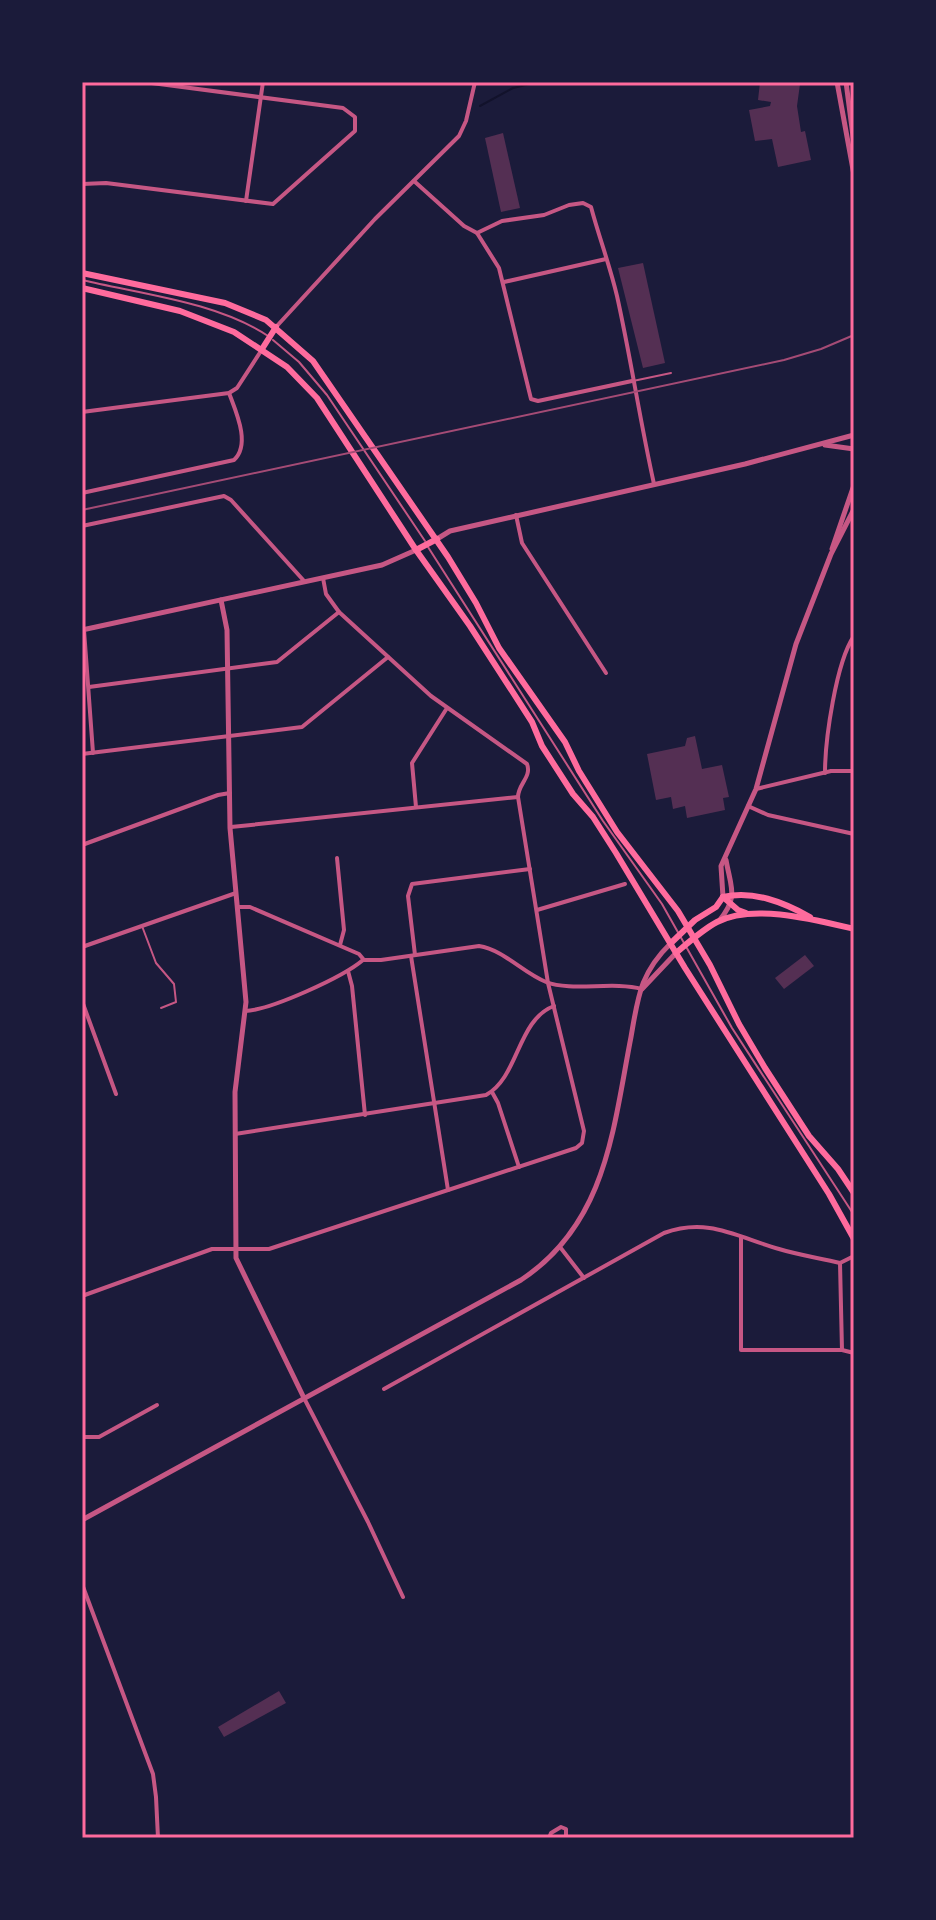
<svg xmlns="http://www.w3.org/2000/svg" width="936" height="1920" font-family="'Work Sans',sans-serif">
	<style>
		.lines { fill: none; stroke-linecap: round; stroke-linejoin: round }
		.stream { stroke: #12122b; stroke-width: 2 }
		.building { fill: #542f53 }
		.service { stroke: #c65784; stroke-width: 2 }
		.minor { stroke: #c65784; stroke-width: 4 }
		.tertiary { stroke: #c65784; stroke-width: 5 }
		.secondary { stroke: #ff6b9d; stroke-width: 6 }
		.rail { stroke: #a44b75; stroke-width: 2 }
		.neatline { fill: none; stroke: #ff6b9d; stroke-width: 3 }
	</style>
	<rect width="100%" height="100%" fill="#1b1b3a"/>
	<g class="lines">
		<polyline class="stream" points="480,106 513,88 539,82"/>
	</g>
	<g class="building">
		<polygon points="760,82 800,84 797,106 801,132 805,131 811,160 778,167 772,139 755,141 749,110 770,106 771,102 758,100"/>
		<polygon points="503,133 520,208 501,212 485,138"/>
		<polygon points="643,263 665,363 643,368 618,268"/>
		<polygon points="695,736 702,769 722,765 729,797 723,798 725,810 687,818 685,806 673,809 671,797 656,800 647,754 685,746 687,738"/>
		<polygon points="805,955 814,966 784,989 775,978"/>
		<polygon points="279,1691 286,1703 224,1737 218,1727"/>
	</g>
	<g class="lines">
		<g class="service">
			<path d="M82,280C141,294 217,302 268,336"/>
			<polyline points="273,340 299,362 327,395 425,541"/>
			<polyline points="633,381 671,373"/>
			<polyline points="428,547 603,821 662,904 732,1028 854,1215"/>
			<polyline points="142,926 156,963 174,984 176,1002 161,1008"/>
		</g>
		<g class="minor">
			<polyline points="414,181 464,226 477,233 499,268 531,399 538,401 632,381"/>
			<polyline points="82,184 106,183 273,204 355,131 355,117 343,108 144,82"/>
			<polyline points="246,201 263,82"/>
			<path d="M477,233L502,221L544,215L569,205L583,203L591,207C599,237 610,266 617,296C631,359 640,421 654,484"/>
			<polyline points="504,282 606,259"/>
			<polyline points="276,327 375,219 459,136 466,121 475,82"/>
			<polyline points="82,412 229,393 237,388 261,351"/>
			<path d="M82,493L234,460C251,444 236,412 229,393"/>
			<polyline points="516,515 522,543 606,673"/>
			<polyline points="82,526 224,496 231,500 305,582"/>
			<polyline points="84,630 93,753"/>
			<polyline points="89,687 277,662 339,612"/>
			<polyline points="82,754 302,727 388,657"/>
			<path d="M825,773C825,740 836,662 854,636"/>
			<polyline points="756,789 831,771 854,771"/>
			<polyline points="748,806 768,815 854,834"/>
			<polyline points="416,807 412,763 447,708"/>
			<polyline points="231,827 518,797"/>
			<polyline points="82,845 218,795 230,793"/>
			<polyline points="337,858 344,930 340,945"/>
			<path d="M237,907H250L359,954L364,960H381L479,946C504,950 523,973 546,982C572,992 612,981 642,989"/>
			<polyline points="537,910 625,884"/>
			<polyline points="82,947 236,893"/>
			<polyline points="415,955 408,896 412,884 530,869"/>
			<polyline points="411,956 448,1190"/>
			<polyline points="348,971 352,986 365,1115"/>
			<polyline points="82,1001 116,1094"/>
			<path d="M245,1011C271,1010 343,977 363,960"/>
			<polyline points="492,1092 498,1103 519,1167"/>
			<path d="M235,1134L486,1095C519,1077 517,1020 554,1006"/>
			<polyline points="741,1237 741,1350 842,1350 854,1353"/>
			<polyline points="560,1247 584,1278"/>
			<polyline points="840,1263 842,1350"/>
			<polyline points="840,1263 854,1256"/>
			<path d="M82,1296L212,1249H269L576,1148L582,1143L584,1131L548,983L518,797C518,784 532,777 527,764L431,696L339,612L326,594L323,578"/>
			<path d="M384,1389L664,1233C708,1217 737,1237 779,1249C799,1255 819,1258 840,1263"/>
			<polyline points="304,1398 368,1522 403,1597"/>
			<polyline points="82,1437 99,1437 157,1405"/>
			<polyline points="82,1584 153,1774 156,1797 158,1838"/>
			<polyline points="549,1838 551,1833 561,1827 566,1829 566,1838"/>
		</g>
		<g class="tertiary">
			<polyline points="837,82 854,175"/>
			<polyline points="846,82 854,144"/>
			<polyline points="825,445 854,449"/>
			<polyline points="437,539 450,531 745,464 854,435"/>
			<polyline points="832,549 854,485"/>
			<polyline points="221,600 227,630 230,828 246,1002 235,1092 236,1258 304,1398"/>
			<polyline points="82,630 382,565 416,550"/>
			<polyline points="723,897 721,866 756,789 796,644 831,554 854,509"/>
			<path d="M719,921C739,897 731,888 726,860"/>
			<polyline points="642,989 676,953"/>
			<path d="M82,1520L521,1280C607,1223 613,1129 631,1037C638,997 640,973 671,943"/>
		</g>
		<g class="secondary">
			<polyline points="82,273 225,303 266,320 313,361 448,557 476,603 499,648 565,742 579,771 617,832 678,911 710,965 739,1024 765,1068 809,1136 838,1169 854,1193"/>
			<polyline points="82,288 180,311 234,332 287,367 317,398 416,550 470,626 532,722 542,746 573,794 593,817 616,853 685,968 829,1194 854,1239"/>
			<polyline points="262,349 276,327"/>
			<polyline points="416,550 437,539"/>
			<path d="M723,897C753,890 783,902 810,917"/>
			<polyline points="723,897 738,910 746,913"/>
			<polyline points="671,943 695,920 716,907 723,897"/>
			<path d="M676,953C689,942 702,930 717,922C753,903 816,920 854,929"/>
		</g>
		<polyline class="rail" points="82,510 784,360 821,349 854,335"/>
	</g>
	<rect width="936" height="1920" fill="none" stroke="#1b1b3a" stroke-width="168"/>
	<rect x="84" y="84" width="768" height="1752" class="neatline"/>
</svg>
